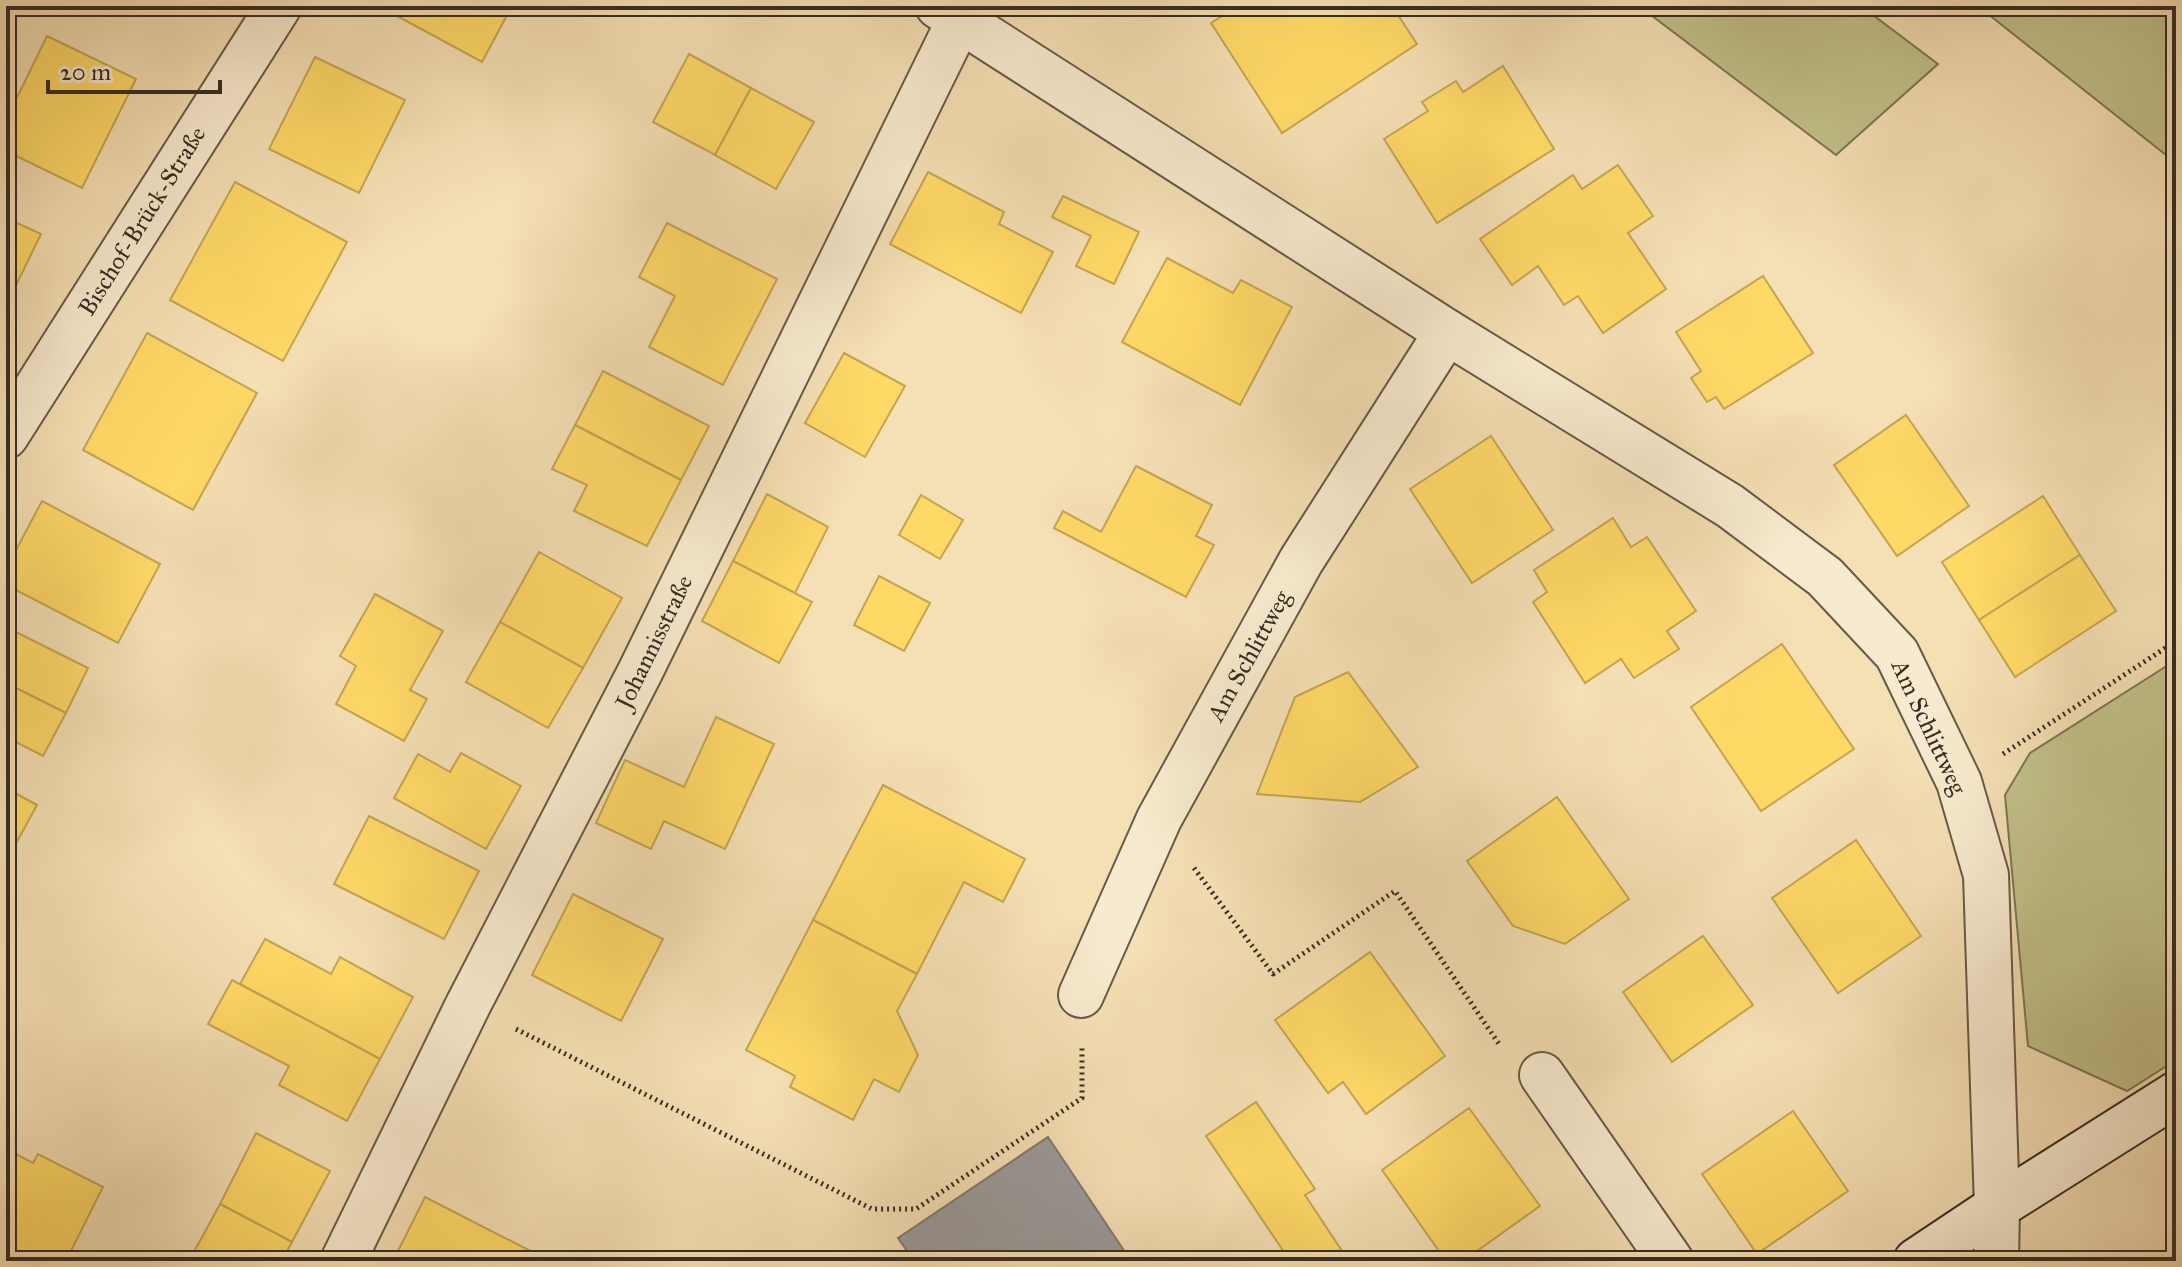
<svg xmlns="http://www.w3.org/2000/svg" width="2182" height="1267" font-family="'IM FELL Great Primer',serif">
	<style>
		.green { fill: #c2c089; stroke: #7c7656; stroke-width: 2 }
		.homes { fill: #ffd966; stroke: #c3a552; stroke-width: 2 }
		.industry { fill: #999; stroke: #7b7976; stroke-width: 2 }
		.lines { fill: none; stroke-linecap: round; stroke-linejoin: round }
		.street-casing { stroke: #665a48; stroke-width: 48 }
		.secondary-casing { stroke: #362d24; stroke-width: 48 }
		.path { stroke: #362d24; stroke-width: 5; stroke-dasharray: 2 4; stroke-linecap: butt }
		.street { stroke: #f8eace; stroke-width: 44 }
		.secondary { stroke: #f8eace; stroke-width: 44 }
		.labels { text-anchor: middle; stroke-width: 8; stroke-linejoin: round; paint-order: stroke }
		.street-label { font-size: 24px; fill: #362d24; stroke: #f8eace }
	</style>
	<rect width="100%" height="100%" fill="#f5dfb4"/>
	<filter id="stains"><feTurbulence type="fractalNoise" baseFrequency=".0025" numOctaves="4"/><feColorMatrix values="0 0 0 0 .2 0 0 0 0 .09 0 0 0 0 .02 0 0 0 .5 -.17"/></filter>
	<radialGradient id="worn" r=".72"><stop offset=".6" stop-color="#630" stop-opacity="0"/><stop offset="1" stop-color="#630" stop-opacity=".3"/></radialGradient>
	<g class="green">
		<polygon points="1639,6 1861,6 1938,64 1836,155"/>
		<polygon points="1978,6 2176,6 2176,163"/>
		<polygon points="2176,660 2176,1060 2127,1091 2028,1046 2005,795 2030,753"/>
	</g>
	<g class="homes">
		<polygon points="388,6 512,6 482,62 386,10"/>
		<polygon points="1238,6 1392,6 1417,44 1282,133 1211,23"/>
		<polygon points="47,36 136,79 82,188 6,151 6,120"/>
		<polygon points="689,54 751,88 715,155 653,122"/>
		<polygon points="315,57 405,100 359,193 269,149"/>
		<polygon points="1503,66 1554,149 1437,223 1384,139 1428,111 1422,102 1456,81 1463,92"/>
		<polygon points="751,88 814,122 776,189 715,155"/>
		<polygon points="1618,165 1653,216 1628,233 1666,289 1603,333 1578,296 1564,305 1538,266 1512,285 1480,239 1573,175 1582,189"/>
		<polygon points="928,172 1004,212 999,224 1053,252 1021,313 890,244"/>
		<polygon points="235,182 347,242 283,361 170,300"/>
		<polygon points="1063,196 1139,232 1114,284 1076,266 1091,236 1052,217"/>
		<polygon points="6,218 41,234 6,306"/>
		<polygon points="667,223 777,279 723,385 649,347 675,296 639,277"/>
		<polygon points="1167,258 1233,293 1241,280 1292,307 1240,405 1122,342"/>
		<polygon points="1763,276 1813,353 1724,409 1716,397 1707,402 1691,378 1701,371 1676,332"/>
		<polygon points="147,333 257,393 193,510 83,450"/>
		<polygon points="844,353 905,386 865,457 805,423"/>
		<polygon points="603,371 709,426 681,480 575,425"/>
		<polygon points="1906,415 1969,506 1897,556 1834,465"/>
		<polygon points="575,425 681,480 647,546 574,511 587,485 552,469"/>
		<polygon points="1491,436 1553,530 1472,583 1410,489"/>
		<polygon points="1136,466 1212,505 1196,536 1214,545 1186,597 1054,528 1063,511 1101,532"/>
		<polygon points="767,494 828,527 795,593 733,561"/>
		<polygon points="921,495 963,520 940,559 899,535"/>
		<polygon points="2043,496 2080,555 1979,620 1942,562"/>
		<polygon points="42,501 160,564 118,643 6,585 6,569"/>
		<polygon points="1613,518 1631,547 1647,537 1696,611 1667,631 1679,649 1634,678 1621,659 1585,683 1533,602 1547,592 1534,570"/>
		<polygon points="539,552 622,598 583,668 500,622"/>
		<polygon points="2080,555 2116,611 2015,677 1979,620"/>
		<polygon points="733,561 812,602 779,663 702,621"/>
		<polygon points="879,576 930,603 904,651 854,625"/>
		<polygon points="375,594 443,631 410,690 427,699 404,741 336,704 356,666 340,656"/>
		<polygon points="500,622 583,668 548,728 466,682"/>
		<polygon points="6,627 88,668 66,713 6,683"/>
		<polygon points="1782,644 1854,749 1761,811 1691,707"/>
		<polygon points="1348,672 1418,767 1360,802 1257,794 1295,697"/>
		<polygon points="6,683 66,713 43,756 6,737"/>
		<polygon points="716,717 774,744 725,849 664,821 651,849 596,823 625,760 684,787"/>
		<polygon points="461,753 521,786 486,849 394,798 418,754 450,772"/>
		<polygon points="883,785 1025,859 1003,902 964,882 917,974 813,920"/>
		<polygon points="6,788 37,805 6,862"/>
		<polygon points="1557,797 1629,899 1565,944 1513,926 1467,861"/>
		<polygon points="369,816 479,871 444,939 334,884"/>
		<polygon points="1856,840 1921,936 1838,993 1772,898"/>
		<polygon points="573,894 663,939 621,1021 532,975"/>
		<polygon points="813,920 917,974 897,1011 918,1055 899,1092 874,1079 853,1120 790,1087 795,1076 746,1050"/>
		<polygon points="1703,936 1753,1005 1672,1062 1623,992"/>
		<polygon points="265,939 331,974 340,957 413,997 380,1059 240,984"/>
		<polygon points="1370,952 1445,1056 1366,1114 1343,1082 1328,1093 1275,1020"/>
		<polygon points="232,980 380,1059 347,1121 279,1085 289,1066 208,1024"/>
		<polygon points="1256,1102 1315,1189 1305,1195 1346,1257 1340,1261 1290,1261 1206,1136"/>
		<polygon points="1469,1108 1540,1206 1463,1261 1446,1261 1382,1170"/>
		<polygon points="1793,1111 1848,1191 1757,1254 1702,1174"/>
		<polygon points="256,1133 330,1171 292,1242 220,1204"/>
		<polygon points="6,1149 33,1163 38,1154 103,1187 66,1261 6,1261"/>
		<polygon points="425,1197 550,1261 393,1261"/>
		<polygon points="220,1204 292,1242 282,1261 189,1261"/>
	</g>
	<polygon class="industry" points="1048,1137 1131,1261 914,1261 898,1238"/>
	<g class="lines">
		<defs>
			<g id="street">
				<polyline points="938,6 1447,332 1730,506 1825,577 1897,654 1959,782 1986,875 1997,1207 1996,1261"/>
				<polyline points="6,436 279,6"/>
				<polyline points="1081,995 1159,819 1301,561 1447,332"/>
				<polyline points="1542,1075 1671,1261"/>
				<polyline points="343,1261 468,1005 640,672 959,21"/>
			</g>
			<polyline id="secondary" points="1916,1261 1997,1207 2176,1094"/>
		</defs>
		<use href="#street" class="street-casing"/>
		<use href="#secondary" class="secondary-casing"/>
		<g class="path">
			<polyline points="2003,754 2176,641"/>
			<polyline points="1194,868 1273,974 1395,891 1499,1044"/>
			<polyline points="516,1029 872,1209 916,1209 1082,1098 1082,1047"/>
		</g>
		<use href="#street" class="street"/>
		<use href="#secondary" class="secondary"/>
	</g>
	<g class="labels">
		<g class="street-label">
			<text transform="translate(142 221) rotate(-58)" y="8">Bischof-Brück-Straße</text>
			<text transform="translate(654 642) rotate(-64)" y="8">Johannisstraße</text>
			<text transform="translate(1249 656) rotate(-61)" y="8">Am Schlittweg</text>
			<text transform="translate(1929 727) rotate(65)" y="8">Am Schlittweg</text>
		</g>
	</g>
	<rect width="2182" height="1267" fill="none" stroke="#f5dfb4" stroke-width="32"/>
	<rect x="8" y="8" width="2166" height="1251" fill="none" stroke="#362d24" stroke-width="4"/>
	<rect x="16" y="16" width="2150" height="1235" fill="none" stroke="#362d24" stroke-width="2"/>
	<path d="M48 80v12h172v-12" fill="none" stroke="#362d24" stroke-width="4"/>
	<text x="60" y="80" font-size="24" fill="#362d24" stroke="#f8eace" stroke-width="6" paint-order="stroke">20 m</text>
	<rect width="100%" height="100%" filter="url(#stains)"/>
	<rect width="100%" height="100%" fill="url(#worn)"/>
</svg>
